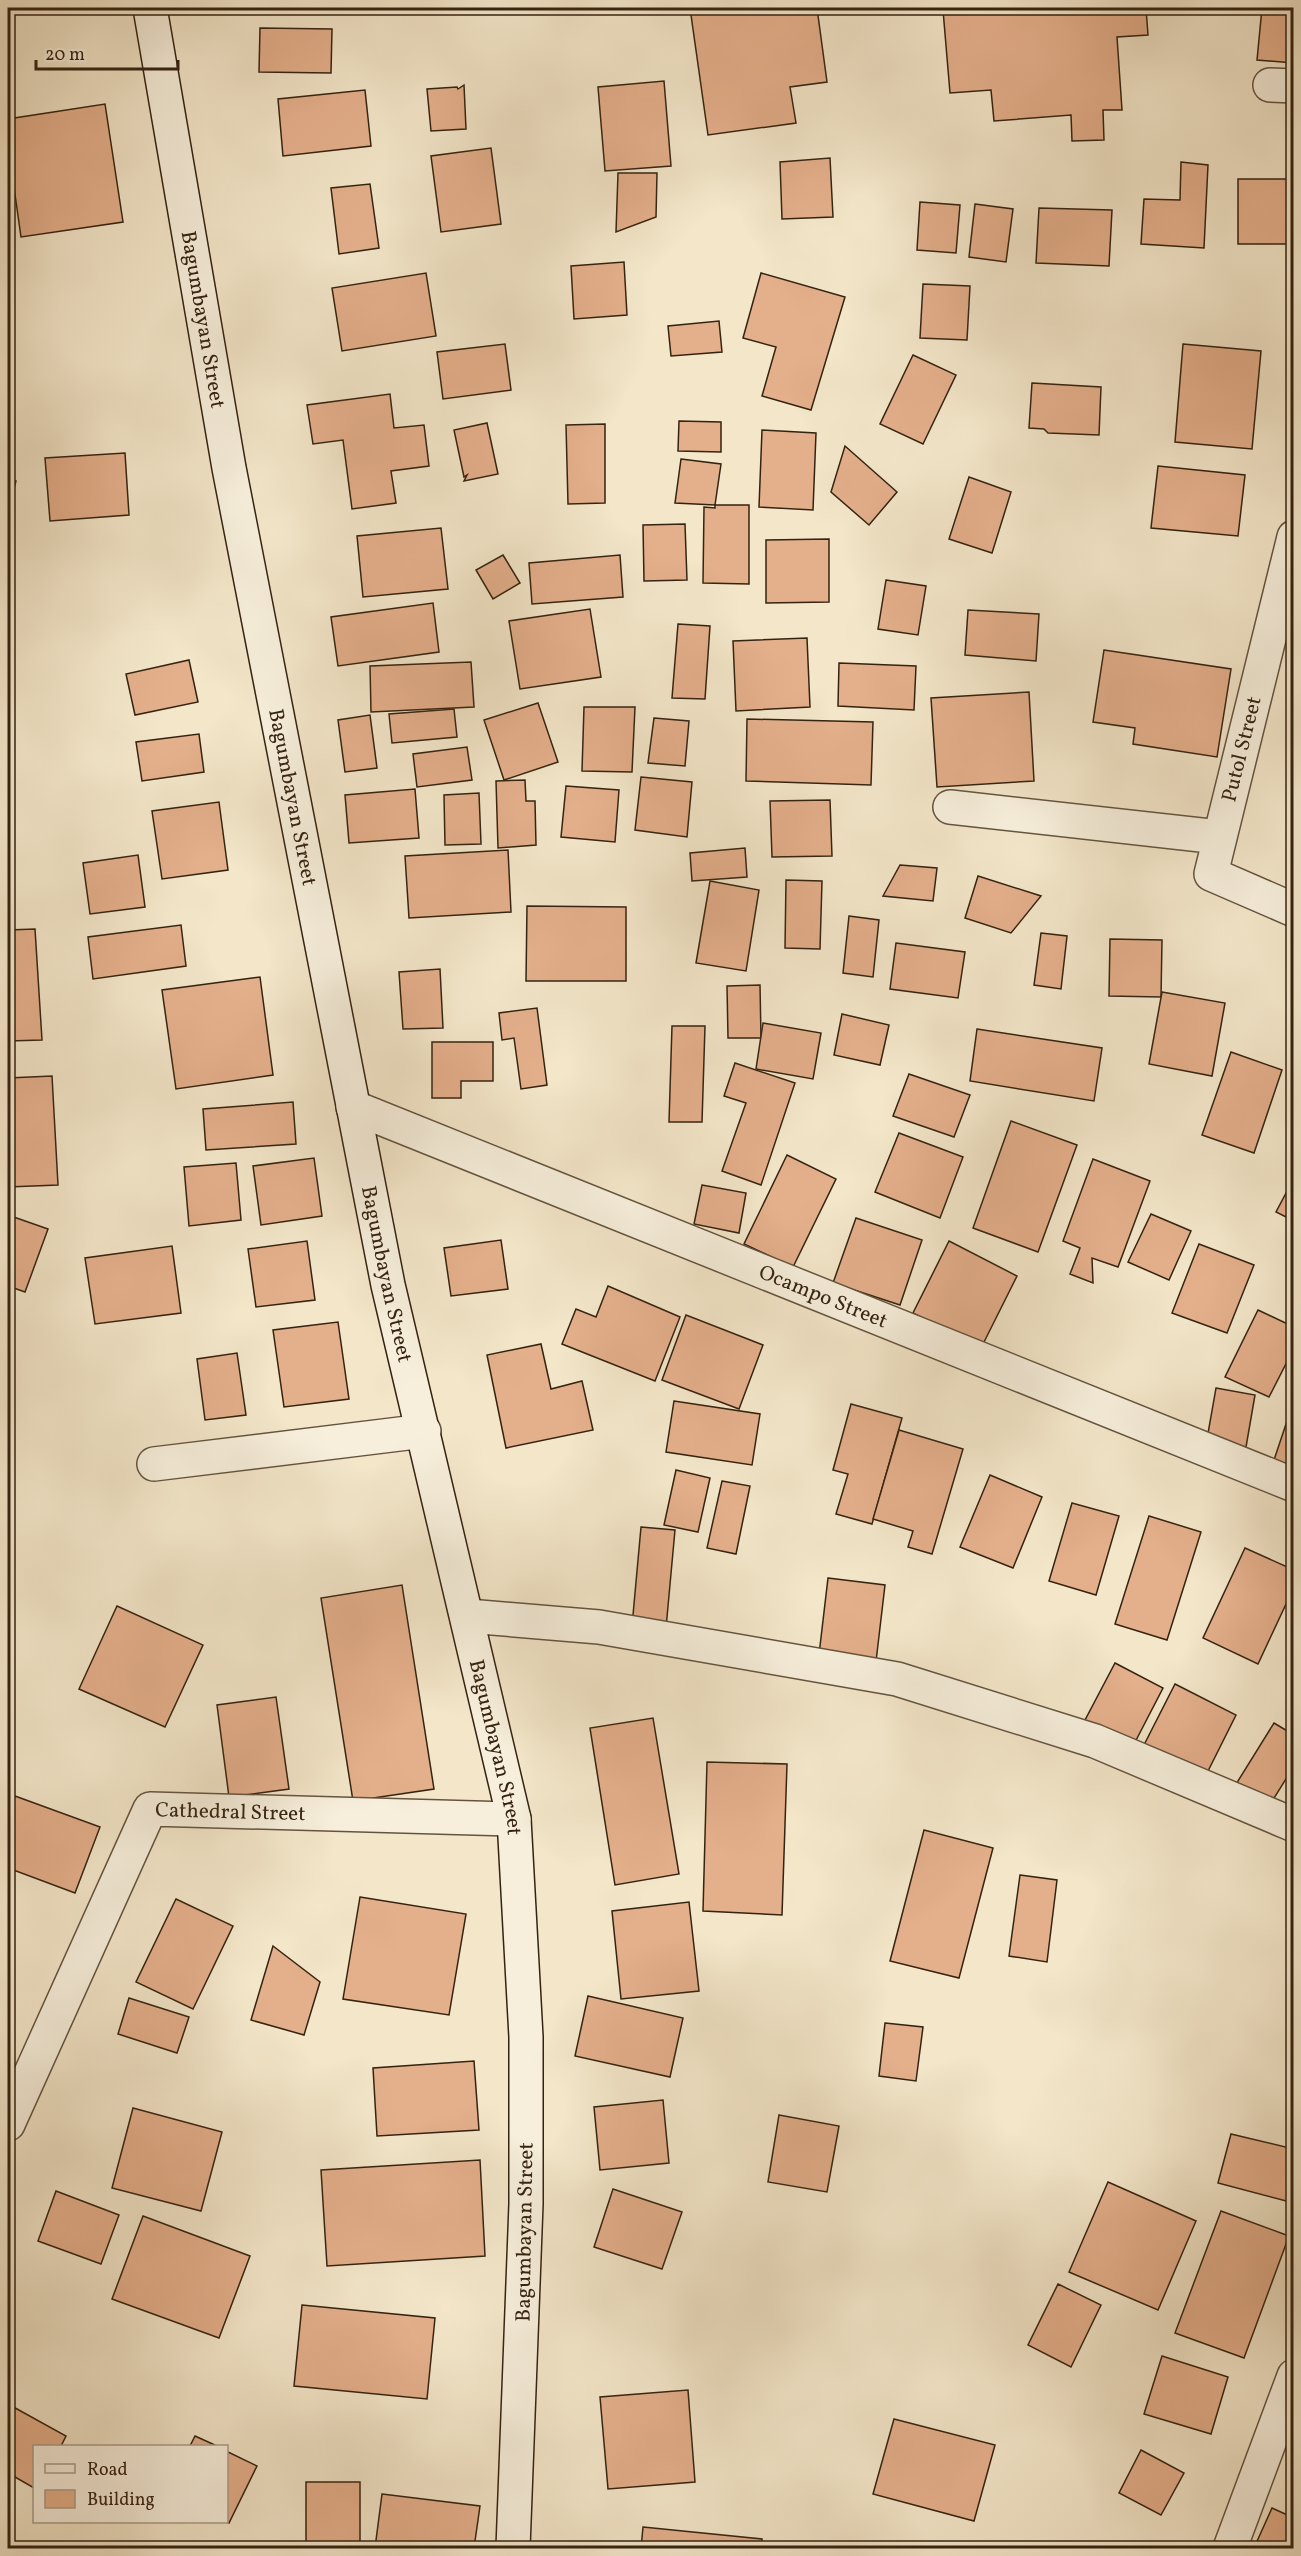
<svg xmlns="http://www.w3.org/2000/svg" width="1301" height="2556" font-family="Vollkorn,serif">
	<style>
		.building { fill: #e4af8b; stroke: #342311; stroke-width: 1.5 }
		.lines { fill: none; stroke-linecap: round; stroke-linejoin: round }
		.minor-casing { stroke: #64543f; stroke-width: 36 }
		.tertiary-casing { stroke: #64543f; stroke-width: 36 }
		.secondary-casing { stroke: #342311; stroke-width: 36 }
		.minor { stroke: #f7efdc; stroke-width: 33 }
		.tertiary { stroke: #f7efdc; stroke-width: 33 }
		.secondary { stroke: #f7efdc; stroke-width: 33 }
		.labels { text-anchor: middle; stroke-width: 6; stroke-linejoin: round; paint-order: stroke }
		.street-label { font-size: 21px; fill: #342311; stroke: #f7efdc }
	</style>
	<rect width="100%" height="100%" fill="#f3e6c9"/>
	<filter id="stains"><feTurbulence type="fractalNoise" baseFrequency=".00333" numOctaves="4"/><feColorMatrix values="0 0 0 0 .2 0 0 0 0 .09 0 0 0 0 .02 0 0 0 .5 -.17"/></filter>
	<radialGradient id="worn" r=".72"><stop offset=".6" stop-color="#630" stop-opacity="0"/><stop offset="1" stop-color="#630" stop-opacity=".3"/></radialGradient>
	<g class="building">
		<polygon points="690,8 817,8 827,82 790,87 796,123 708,135"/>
		<polygon points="974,8 1146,8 1148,35 1117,37 1122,110 1103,110 1104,140 1072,141 1071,115 994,121 991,90 950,93 943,10"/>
		<polygon points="1262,8 1294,8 1294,63 1257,60"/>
		<polygon points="260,28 332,29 331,73 259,72"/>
		<polygon points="664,81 671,166 605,171 598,87"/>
		<polygon points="464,85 466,129 431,131 427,89 457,87 458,89"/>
		<polygon points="365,90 371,146 283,156 278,99"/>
		<polygon points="105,104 123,222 21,237 8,145 8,119"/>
		<polygon points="491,148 501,224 441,232 431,156"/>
		<polygon points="830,158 833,217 782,219 780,162"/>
		<polygon points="1181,162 1208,165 1204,248 1141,244 1144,199 1180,200"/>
		<polygon points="618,173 657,173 656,217 616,232"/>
		<rect x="1238" y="179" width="56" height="65"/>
		<polygon points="370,184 379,248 339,254 331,188"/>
		<polygon points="920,202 960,205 956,253 917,250"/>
		<polygon points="975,204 1013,209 1006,262 969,257"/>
		<polygon points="1039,208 1112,210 1109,266 1036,263"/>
		<polygon points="624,262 627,315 574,319 571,266"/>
		<polygon points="426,273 436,336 342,351 332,288"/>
		<polygon points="761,273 845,297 811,410 762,396 776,347 743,338"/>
		<polygon points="923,284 970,286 967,340 920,338"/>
		<polygon points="719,321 722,352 671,356 668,326"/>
		<polygon points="505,344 511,390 443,399 437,352"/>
		<polygon points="1183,344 1261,351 1252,449 1175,442"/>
		<polygon points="913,355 956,375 923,444 880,424"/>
		<polygon points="1032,383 1101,387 1099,435 1048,433 1044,429 1029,428"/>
		<polygon points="390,394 394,428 424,425 429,466 391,471 396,503 352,509 343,440 313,444 307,405"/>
		<polygon points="679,421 721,422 721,452 678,451"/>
		<polygon points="487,423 498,474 464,481 467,475 464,477 454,430"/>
		<polygon points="605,424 605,503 568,504 566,425"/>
		<polygon points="762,430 816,433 813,510 759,507"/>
		<polygon points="845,446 897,492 869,525 831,492"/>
		<polygon points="125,453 129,515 50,521 45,458"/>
		<polygon points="681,459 721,464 715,505 675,503"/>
		<polygon points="1158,466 1245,475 1238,536 1151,528"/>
		<polygon points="969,477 1011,492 992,553 949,539"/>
		<polygon points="8,478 16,481 8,511"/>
		<polygon points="715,505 749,505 749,584 703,583 704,507 715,508"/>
		<polygon points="685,524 687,580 644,581 643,525"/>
		<polygon points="441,528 448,589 363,597 357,536"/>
		<polygon points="829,539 829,602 766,603 766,540"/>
		<polygon points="503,555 520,583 493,599 476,570"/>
		<polygon points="620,555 623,597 532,604 529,563"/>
		<polygon points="886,580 926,586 918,635 878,629"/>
		<polygon points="433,603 439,652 338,666 331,617"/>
		<polygon points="590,609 601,677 520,689 509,621"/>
		<polygon points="968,610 1039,614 1036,661 965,655"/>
		<polygon points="678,624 710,626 705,699 672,698"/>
		<polygon points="807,638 810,707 736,711 733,641"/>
		<polygon points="1104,650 1231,669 1217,757 1133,744 1135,728 1093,722"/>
		<polygon points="189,660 198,702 135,715 126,674"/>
		<polygon points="471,662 474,707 371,712 370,666"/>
		<polygon points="839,663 916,666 914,710 838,706"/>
		<polygon points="1029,692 1034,781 937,787 931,698"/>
		<polygon points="538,703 558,762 504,780 484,720"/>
		<polygon points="584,707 635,707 632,772 582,771"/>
		<polygon points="454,709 457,737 392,743 389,714"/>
		<polygon points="370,715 377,768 345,772 338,720"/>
		<polygon points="654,718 689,721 685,766 648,763"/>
		<polygon points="747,719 873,722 871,785 746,781"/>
		<polygon points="199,734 204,772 142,781 136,742"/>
		<polygon points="467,747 472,780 417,787 413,754"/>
		<polygon points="641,777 692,782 687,837 635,830"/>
		<polygon points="525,780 526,801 535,801 536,845 498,848 496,781"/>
		<polygon points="566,786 619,790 615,842 561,837"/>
		<polygon points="415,789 419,838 349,843 345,795"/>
		<polygon points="479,793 481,844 445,845 444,795"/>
		<polygon points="830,800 832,856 772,857 770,801"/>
		<polygon points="219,802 228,870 162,879 152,811"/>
		<polygon points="745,848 747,877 692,881 690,853"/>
		<polygon points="508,850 511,912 409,918 405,856"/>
		<polygon points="138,855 145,907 90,914 83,863"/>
		<polygon points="900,865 937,868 933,901 883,896"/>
		<polygon points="978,876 1041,896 1011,933 965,918"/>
		<polygon points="786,880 822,881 820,949 785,948"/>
		<polygon points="710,881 759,890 746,971 696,963"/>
		<polygon points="527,906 626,907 626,981 526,981"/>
		<polygon points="849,916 879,920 873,977 843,973"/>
		<polygon points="181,925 186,966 93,979 88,937"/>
		<polygon points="35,929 42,1040 8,1041 8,930"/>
		<polygon points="1041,933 1067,936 1061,989 1034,985"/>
		<polygon points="1110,939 1162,940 1161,997 1109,996"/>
		<polygon points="896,943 965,952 958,998 890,989"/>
		<polygon points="440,969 443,1028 403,1029 399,972"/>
		<polygon points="260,977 273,1075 176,1089 162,990"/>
		<polygon points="760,985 761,1038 728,1038 727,986"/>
		<polygon points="1162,992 1225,1003 1212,1076 1149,1064"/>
		<polygon points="537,1008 547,1085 521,1089 514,1038 502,1040 499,1013"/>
		<polygon points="842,1014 889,1025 880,1065 834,1055"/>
		<polygon points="763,1023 821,1033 813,1079 756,1069"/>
		<polygon points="672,1026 705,1026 702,1122 669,1122"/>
		<polygon points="977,1029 1102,1048 1094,1101 970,1081"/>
		<polygon points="432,1042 493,1042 493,1081 461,1081 461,1098 432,1098"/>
		<polygon points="1231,1052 1282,1070 1254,1153 1202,1135"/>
		<polygon points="735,1063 795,1083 761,1185 722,1171 746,1103 724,1096"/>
		<polygon points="909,1074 970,1095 954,1137 893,1116"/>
		<polygon points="52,1076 58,1185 8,1187 8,1078"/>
		<polygon points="293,1102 296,1144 206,1150 203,1109"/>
		<polygon points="1011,1121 1077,1145 1038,1252 973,1228"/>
		<polygon points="899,1133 963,1157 940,1218 875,1192"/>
		<polygon points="787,1155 836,1179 793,1267 744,1244"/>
		<polygon points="314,1158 322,1216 261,1225 253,1166"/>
		<polygon points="1093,1159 1150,1181 1118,1267 1092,1258 1093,1283 1070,1274 1080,1248 1063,1241"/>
		<polygon points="236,1163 241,1220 189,1226 184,1167"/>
		<polygon points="1294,1178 1294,1221 1276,1212"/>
		<polygon points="702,1185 746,1193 739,1233 694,1224"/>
		<polygon points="1151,1214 1191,1231 1169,1280 1128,1262"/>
		<polygon points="8,1215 48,1229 25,1292 8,1286"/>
		<polygon points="856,1218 922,1240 900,1305 833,1283"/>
		<polygon points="501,1240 508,1289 451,1296 444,1248"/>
		<polygon points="307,1241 315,1300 256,1307 248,1249"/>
		<polygon points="949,1241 1017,1276 981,1348 913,1313"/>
		<polygon points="1199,1244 1254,1265 1227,1333 1172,1313"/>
		<polygon points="172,1246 181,1313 95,1324 85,1258"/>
		<polygon points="608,1286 680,1317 655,1381 562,1344 576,1309 596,1317"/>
		<polygon points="1258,1310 1294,1327 1294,1348 1269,1397 1225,1377"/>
		<polygon points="686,1315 763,1345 739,1409 662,1380"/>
		<polygon points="338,1322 349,1399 284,1407 273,1330"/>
		<polygon points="541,1344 551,1389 582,1381 593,1430 506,1448 487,1355"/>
		<polygon points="237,1353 246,1415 205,1420 197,1359"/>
		<polygon points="1216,1388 1255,1395 1246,1447 1207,1439"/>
		<polygon points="1294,1400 1294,1472 1272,1466"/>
		<polygon points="674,1401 760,1414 752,1465 666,1452"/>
		<polygon points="851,1404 902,1418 872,1524 836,1514 848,1474 833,1470"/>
		<polygon points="899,1430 963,1449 932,1554 908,1547 913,1531 873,1519"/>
		<polygon points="676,1470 710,1478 698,1532 664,1525"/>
		<polygon points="990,1475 1042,1497 1013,1568 960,1547"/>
		<polygon points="722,1481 750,1486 736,1554 707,1548"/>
		<polygon points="1072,1503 1119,1516 1096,1595 1049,1581"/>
		<polygon points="1149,1516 1201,1532 1167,1640 1115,1624"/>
		<polygon points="641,1527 675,1530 666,1628 632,1626"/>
		<polygon points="1245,1548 1294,1570 1294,1587 1258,1664 1203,1638"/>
		<polygon points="828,1578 885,1585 875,1670 818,1663"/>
		<polygon points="402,1585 434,1789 353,1801 321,1598"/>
		<polygon points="117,1606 203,1645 165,1727 79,1689"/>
		<polygon points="1115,1663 1163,1688 1132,1748 1084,1722"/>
		<polygon points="1175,1684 1236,1715 1206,1775 1144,1745"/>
		<polygon points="276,1697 289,1789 229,1797 217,1705"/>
		<polygon points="653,1718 679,1874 615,1885 590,1728"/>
		<polygon points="1274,1723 1294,1735 1294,1766 1266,1811 1233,1789"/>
		<polygon points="707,1762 787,1764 782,1915 703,1911"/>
		<polygon points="15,1796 100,1827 75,1893 8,1868 8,1816"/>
		<polygon points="924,1830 993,1848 959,1978 890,1961"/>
		<polygon points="1020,1875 1057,1880 1047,1962 1009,1956"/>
		<polygon points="360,1897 466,1914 449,2015 343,1999"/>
		<polygon points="176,1899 233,1926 193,2009 136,1982"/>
		<polygon points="689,1902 699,1991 621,1999 612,1911"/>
		<polygon points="273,1946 320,1982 304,2035 251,2020"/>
		<polygon points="588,1996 683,2018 670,2077 575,2056"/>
		<polygon points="129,1998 189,2017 177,2053 118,2034"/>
		<polygon points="885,2023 923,2027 916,2081 879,2076"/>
		<polygon points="474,2061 479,2130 377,2136 373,2068"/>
		<polygon points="663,2100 669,2163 600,2170 594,2107"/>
		<polygon points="133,2108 222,2132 201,2211 112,2188"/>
		<polygon points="779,2115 839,2126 827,2192 768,2182"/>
		<polygon points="1231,2134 1294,2149 1294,2203 1218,2183"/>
		<polygon points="480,2160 485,2256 327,2266 321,2170"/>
		<polygon points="1108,2182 1196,2221 1158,2310 1069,2272"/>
		<polygon points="613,2189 682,2212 662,2269 594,2247"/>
		<polygon points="56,2191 119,2215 101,2264 38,2241"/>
		<polygon points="1221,2211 1289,2236 1244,2358 1175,2333"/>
		<polygon points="143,2216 250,2256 219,2338 112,2299"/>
		<polygon points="1058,2284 1101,2305 1071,2367 1028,2345"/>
		<polygon points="302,2305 435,2318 427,2399 294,2386"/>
		<polygon points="1162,2356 1228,2377 1211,2434 1144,2414"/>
		<polygon points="688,2390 695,2482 608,2489 600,2397"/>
		<polygon points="8,2404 66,2436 61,2446 34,2446 34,2488 8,2473"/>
		<polygon points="894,2419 995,2445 974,2521 873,2494"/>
		<polygon points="195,2436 217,2446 190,2446"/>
		<polygon points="1141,2450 1184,2473 1161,2515 1119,2493"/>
		<polygon points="226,2451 257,2466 229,2523 226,2522"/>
		<rect x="306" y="2482" width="54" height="66"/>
		<polygon points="382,2494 480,2506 474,2548 375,2548"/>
		<polygon points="1272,2508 1294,2518 1294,2548 1254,2548"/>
		<polygon points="643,2527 762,2539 762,2548 641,2548"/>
	</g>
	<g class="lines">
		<defs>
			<g id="minor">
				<polyline points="1270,85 1294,86"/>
				<polyline points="1294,537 1211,874 1294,910"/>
				<polyline points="950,807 1219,837"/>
				<path id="s1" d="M353,1107L1294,1485"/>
				<polyline points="154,1464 424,1431"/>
				<polyline points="468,1616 599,1627 897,1679 1095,1741 1294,1825"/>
				<path id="s2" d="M8,2124L150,1809L514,1819"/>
			</g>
			<polyline id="tertiary" points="1230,2548 1294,2376"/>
			<g id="secondary">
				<path id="s3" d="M150,8L229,468L388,1285L514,1819L526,2037V2204L513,2548"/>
			</g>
		</defs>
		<use href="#minor" class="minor-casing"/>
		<use href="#tertiary" class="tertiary-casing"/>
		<use href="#secondary" class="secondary-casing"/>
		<use href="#minor" class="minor"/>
		<use href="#tertiary" class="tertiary"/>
		<use href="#secondary" class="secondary"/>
	</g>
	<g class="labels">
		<g class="street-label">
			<text dy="7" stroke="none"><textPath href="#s3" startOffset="316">Bagumbayan Street</textPath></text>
			<text transform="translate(1241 749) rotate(-76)" y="7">Putol Street</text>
			<text dy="7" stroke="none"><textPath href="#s3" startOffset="802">Bagumbayan Street</textPath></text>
			<text dy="7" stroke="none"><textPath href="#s3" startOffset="1288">Bagumbayan Street</textPath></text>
			<text dy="7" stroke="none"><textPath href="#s1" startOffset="507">Ocampo Street</textPath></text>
			<text dy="7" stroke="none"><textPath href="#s3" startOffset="1774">Bagumbayan Street</textPath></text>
			<text dy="7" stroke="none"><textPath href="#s2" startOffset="426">Cathedral Street</textPath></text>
			<text transform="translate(524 2232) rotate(-89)" y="7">Bagumbayan Street</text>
		</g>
	</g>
	<rect width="1301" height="2556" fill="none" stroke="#f3e6c9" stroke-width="30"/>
	<rect x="9" y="9" width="1283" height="2538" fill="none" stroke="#342311" stroke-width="3"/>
	<rect x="15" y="15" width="1271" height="2526" fill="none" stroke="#342311" stroke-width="1.5"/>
	<rect x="33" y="2445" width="195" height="78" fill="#f7efdc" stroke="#a99d8b" stroke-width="1.5"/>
	<rect x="45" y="2464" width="30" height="9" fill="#f7efdc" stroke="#a99d8b" stroke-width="1.5"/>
	<text x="87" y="2475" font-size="18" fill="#342311">Road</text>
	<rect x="45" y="2490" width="30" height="18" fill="#e4af8b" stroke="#a99d8b" stroke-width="1.5"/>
	<text x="87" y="2505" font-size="18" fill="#342311">Building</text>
	<path d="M36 60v9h142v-9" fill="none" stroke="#342311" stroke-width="3"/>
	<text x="45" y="60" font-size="18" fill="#342311" stroke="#f7efdc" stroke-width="4.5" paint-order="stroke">20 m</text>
	<rect width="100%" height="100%" filter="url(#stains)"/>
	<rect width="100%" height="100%" fill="url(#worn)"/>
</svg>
